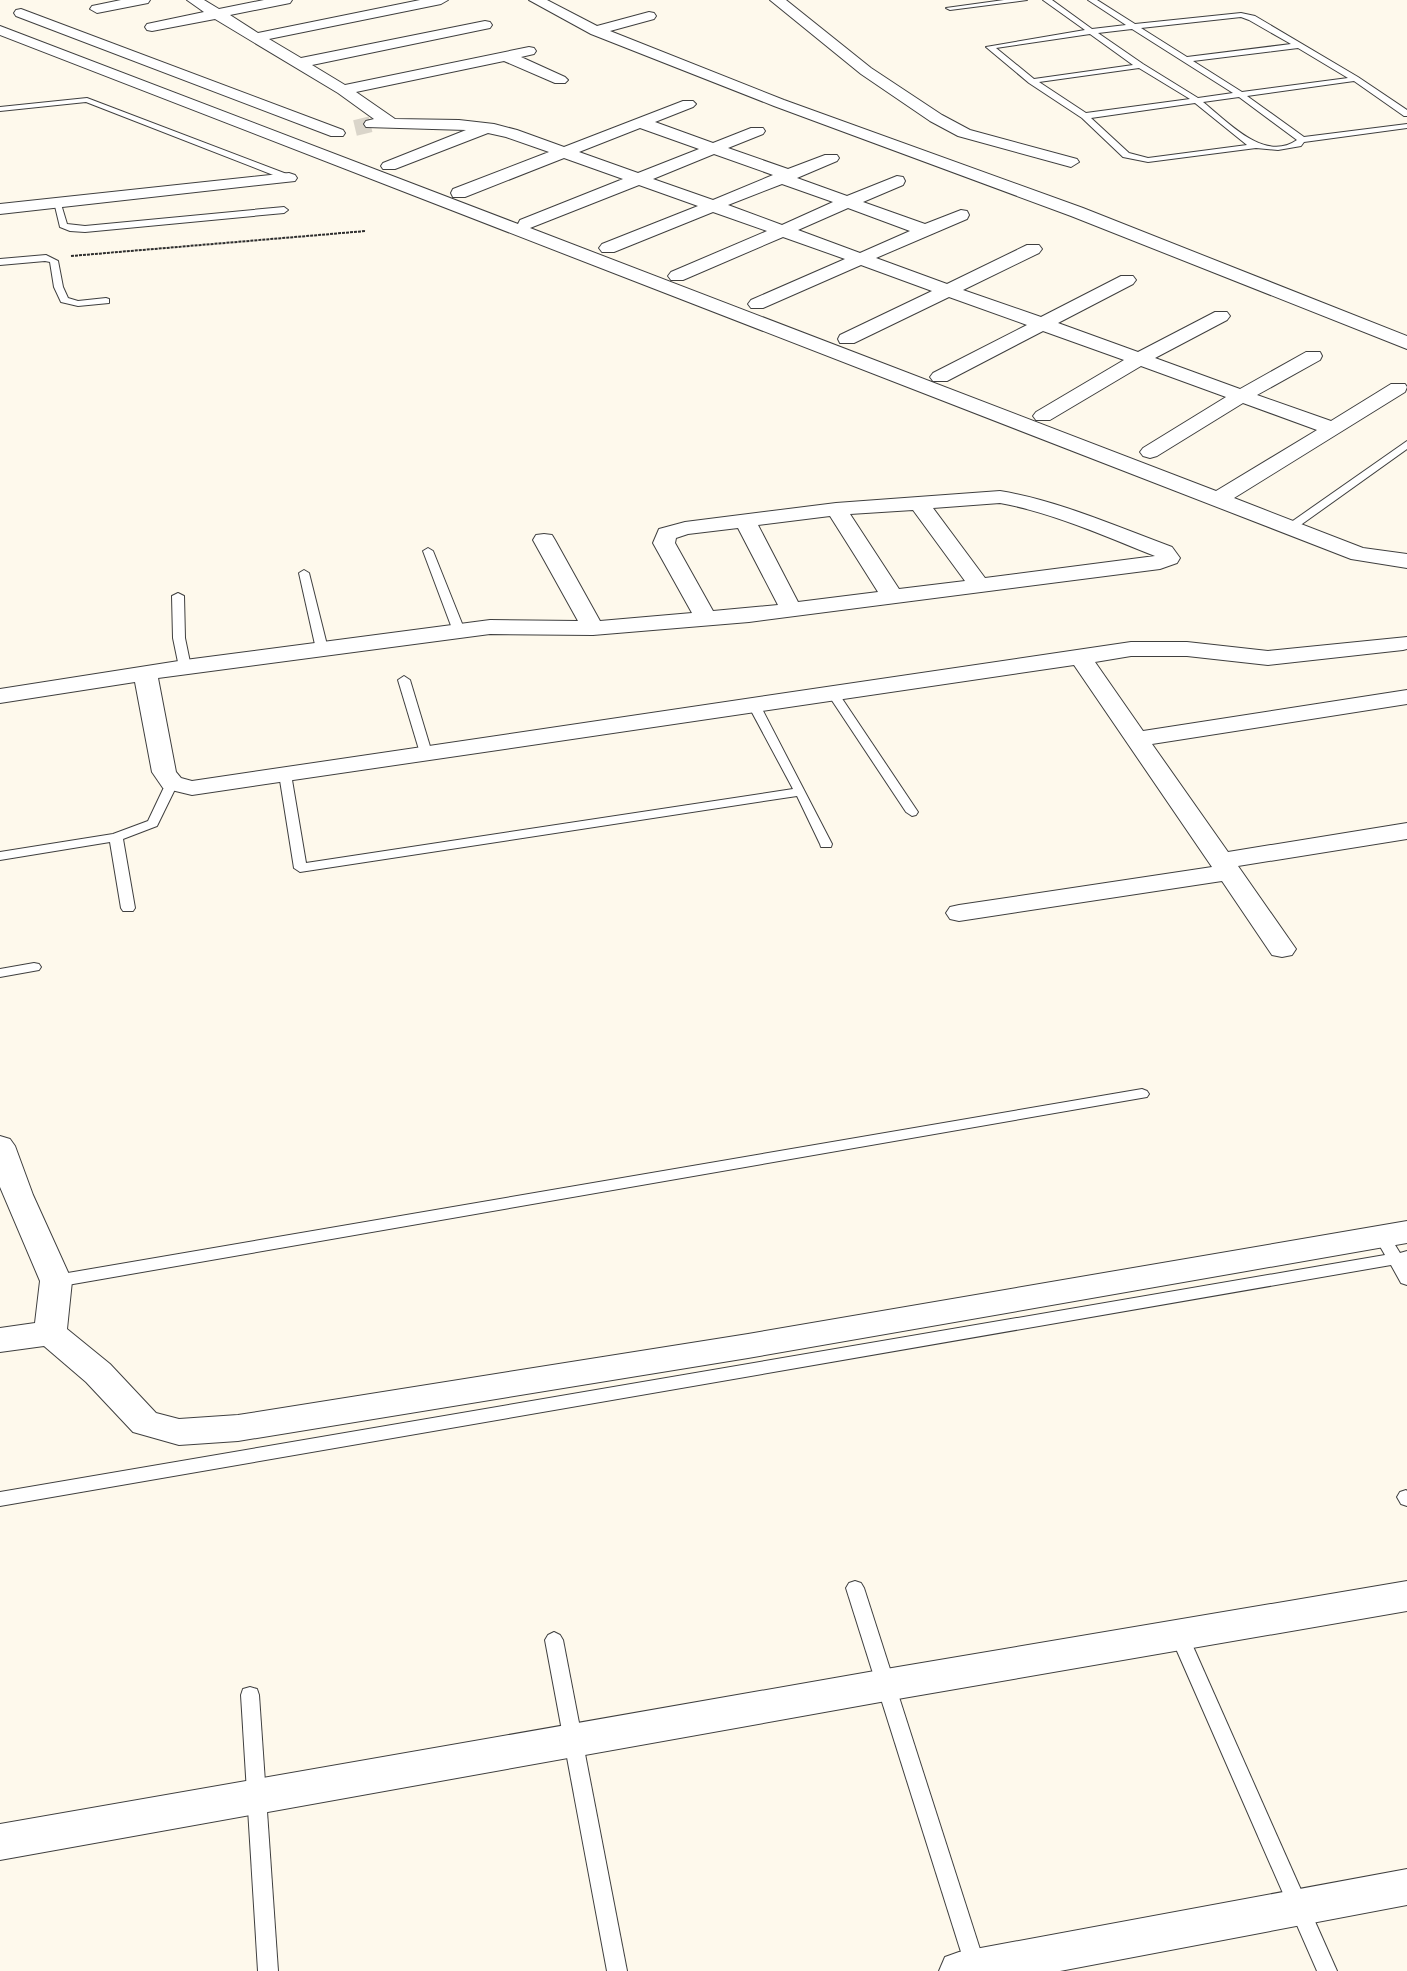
<svg xmlns="http://www.w3.org/2000/svg" width="1407" height="1971" font-family="Spectral,serif">
	<style>
		.lines { fill: none; stroke-linecap: round; stroke-linejoin: round }
		.street-tunnel { stroke: #dad5ca; stroke-width: 16; stroke-dasharray: 16 8; stroke-linecap: butt }
		.lane-casing { stroke: #3f3f3f; stroke-width: 2 }
		.street-casing { stroke: #3f3f3f; stroke-width: 2 }
		.path { stroke: #2e2e2e; stroke-width: 2; stroke-dasharray: 3 1; stroke-linecap: butt }
		.lane { fill: #fff; fill-rule: evenodd }
		.street { fill: #fff; fill-rule: evenodd }
	</style>
	<rect width="100%" height="100%" fill="#fef9ec"/>
	<g class="lines">
		<polyline class="street-tunnel" points="355,128 372,124"/>
		<defs>
			<g id="lane">
				<polygon points="1004,0 1027,0 950,10 946,8"/>
				<path d="M1043,0H1052L1092,29L1126,25L1088,0H1097L1135,24L1241,13L1255,16L1358,77L1407,110V116H1404L1354,81L1247,96L1304,137L1407,124V128L1304,142L1301,146L1278,150L1256,148L1148,162L1123,157L1082,118L1029,83L986,47L1085,30ZM1241,17L1249,20L1291,44L1187,57L1141,28ZM1132,29L1233,93L1198,98L1143,64L1098,33ZM1090,34L1133,65L1034,79L996,48ZM1298,48L1348,78L1242,92L1193,61ZM1139,68L1190,99L1086,113L1039,82ZM1239,97L1297,140C1264,163 1227,121 1203,102ZM1195,103L1247,145L1148,158L1129,153L1091,118Z"/>
				<polygon points="87,98 292,176 293,178 286,180 86,102 0,111 0,107"/>
				<polygon points="54,202 61,204 67,224 85,226 284,207 288,210 284,213 85,232 70,231 60,227"/>
				<polygon points="46,255 58,261 63,287 68,298 78,301 106,298 109,299 109,303 78,306 61,302 54,287 50,262 45,261 0,265 0,259"/>
				<polygon points="1407,441 1407,449 1295,529 1287,529 1287,525"/>
				<polygon points="428,548 433,551 465,631 463,633 455,633 453,631 423,551"/>
				<polygon points="304,570 309,573 328,649 322,652 316,649 299,573"/>
				<polygon points="178,593 184,596 185,638 191,667 185,670 179,667 173,638 172,596"/>
				<polygon points="404,676 410,680 432,753 430,756 422,756 420,753 398,680"/>
				<polygon points="833,689 837,691 918,812 916,815 912,816 906,812 827,693"/>
				<polygon points="754,701 760,705 832,844 831,847 821,847 820,844 797,796 300,872 294,868 279,774 285,770 291,774 306,863 793,789 748,705"/>
				<polygon points="172,779 178,783 157,826 123,839 135,908 133,911 123,911 121,908 110,842 0,860 0,852 113,834 148,821 166,783"/>
				<polygon points="34,963 39,964 41,967 39,970 0,977 0,969"/>
				<polygon points="1142,1089 1147,1091 1149,1094 1147,1097 56,1287 50,1285 48,1281 50,1277 56,1275"/>
				<polygon points="1382,1231 1387,1232 1400,1253 1407,1251 1407,1285 1401,1283 1391,1265 0,1506 0,1492 1385,1255 1374,1236 1377,1232"/>
				<polygon points="1406,1490 1407,1491 1407,1506 1401,1504 1397,1497 1400,1492"/>
				<polygon points="855,1581 861,1583 864,1588 987,1971 967,1971 846,1588 849,1583"/>
				<polygon points="1179,1627 1185,1630 1188,1635 1337,1971 1317,1971 1170,1635 1173,1630"/>
				<polygon points="554,1632 560,1635 563,1640 627,1971 607,1971 545,1640 548,1635"/>
				<polygon points="250,1687 257,1689 259,1695 278,1971 258,1971 241,1695 243,1689"/>
			</g>
			<g id="street">
				<polygon points="121,0 150,0 148,3 97,13 90,9 92,6"/>
				<path d="M187,0H204L219,9L264,0H292L290,3L230,15L258,33L420,0H448L441,4L269,39L301,58L485,21L490,22L492,25L490,28L485,29L312,65L345,85L529,47L534,48L536,51L534,54L521,57L565,77L568,80L565,83H555L504,61L356,92L395,119L459,120L494,124L517,130L564,147L683,101H693L696,104L693,107L655,122L713,143L751,128H763L765,131L763,134L728,148L788,169L825,155H837L839,158L837,161L797,178L847,196L897,176L903,177L905,181L903,185L863,202L925,224L961,210L967,211L969,215L967,219L876,258L947,284L1027,245H1039L1042,249L1039,253L963,290L1041,317L1121,276H1133L1136,280L1133,284L1058,323L1138,352L1215,312H1227L1230,316L1227,320L1155,358L1240,389L1306,352H1320L1322,356L1320,360L1257,395L1331,421L1391,384H1405L1407,387L1405,392L1234,498L1363,548L1407,554V568L1351,559L0,35V26L518,224L520,220L623,179L564,158L465,197H453L451,193L453,189L549,152L506,137L488,133L395,169H383L381,166L383,163L466,130L366,127L364,124L366,121L374,119L338,93L215,19L152,31L147,30L145,27L147,24L204,12ZM640,128L699,149L638,173L579,152ZM714,154L773,175L713,200L653,179ZM782,184L833,202L782,225L728,205ZM639,185L698,206L602,244L599,248L602,252H614L713,212L767,231L671,272L668,276L671,280H683L783,237L845,259L751,300L748,304L751,308H763L861,265L932,291L840,335L838,339L840,343H854L949,297L1027,325L933,373L930,377L933,381H947L1043,331L1124,360L1036,412L1033,416L1036,420H1050L1141,366L1226,397L1143,448L1140,452L1143,456L1150,458L1157,456L1243,403L1317,430L1216,491L530,228ZM848,208L910,231L860,253L798,230Z"/>
				<polygon points="529,0 547,0 597,26 649,12 654,13 656,16 654,19 610,31 784,100 1083,208 1407,336 1407,349 1071,216 774,106 591,34"/>
				<polygon points="770,0 786,0 871,68 942,115 970,130 1077,159 1079,162 1071,167 958,136 930,121 861,74"/>
				<polygon points="21,9 343,130 345,133 343,136 331,136 16,16 14,13 16,10"/>
				<polygon points="289,173 295,175 297,178 295,181 0,214 0,204"/>
				<path d="M1000,491C1060,501 1115,526 1172,547L1180,558L1177,563L1160,569L749,622L593,635L490,634L158,678L176,772L181,778L192,781L1131,642H1187L1268,651L1407,637V649L1403,650L1268,665L1187,656H1131L1095,662L1143,731L1407,690V704L1152,744L1228,852L1407,823V839L1238,866L1296,949L1292,955L1282,957L1272,955L1222,881L959,921L950,919L946,913L950,907L959,905L1212,867L1074,665L192,795L163,788L152,772L135,682L0,703V689L185,660L490,620L578,621L533,540L536,535L544,534L552,535L555,540L600,621L692,613L653,543L659,529L685,522L836,503ZM1000,503C1054,513 1104,536 1155,556L985,578L933,508ZM913,510L965,581L899,589L850,514ZM830,516L878,592L798,602L758,525ZM738,528L778,605L713,611L675,543L676,538L688,534Z"/>
				<polygon points="0,1136 10,1139 15,1146 33,1195 72,1281 67,1329 110,1364 156,1413 179,1419 238,1415 748,1334 1407,1221 1407,1243 748,1358 238,1441 179,1445 133,1432 86,1382 44,1346 0,1352 0,1328 35,1323 40,1281 0,1187"/>
				<polygon points="1407,1581 1407,1611 886,1701 0,1860 0,1824 886,1669"/>
				<polygon points="1407,1869 1407,1905 1060,1971 939,1971 945,1957 959,1952"/>
			</g>
		</defs>
		<use href="#lane" class="lane-casing"/>
		<use href="#street" class="street-casing"/>
		<polyline class="path" points="71,256 366,231"/>
		<use href="#lane" class="lane"/>
		<use href="#street" class="street"/>
	</g>
</svg>
